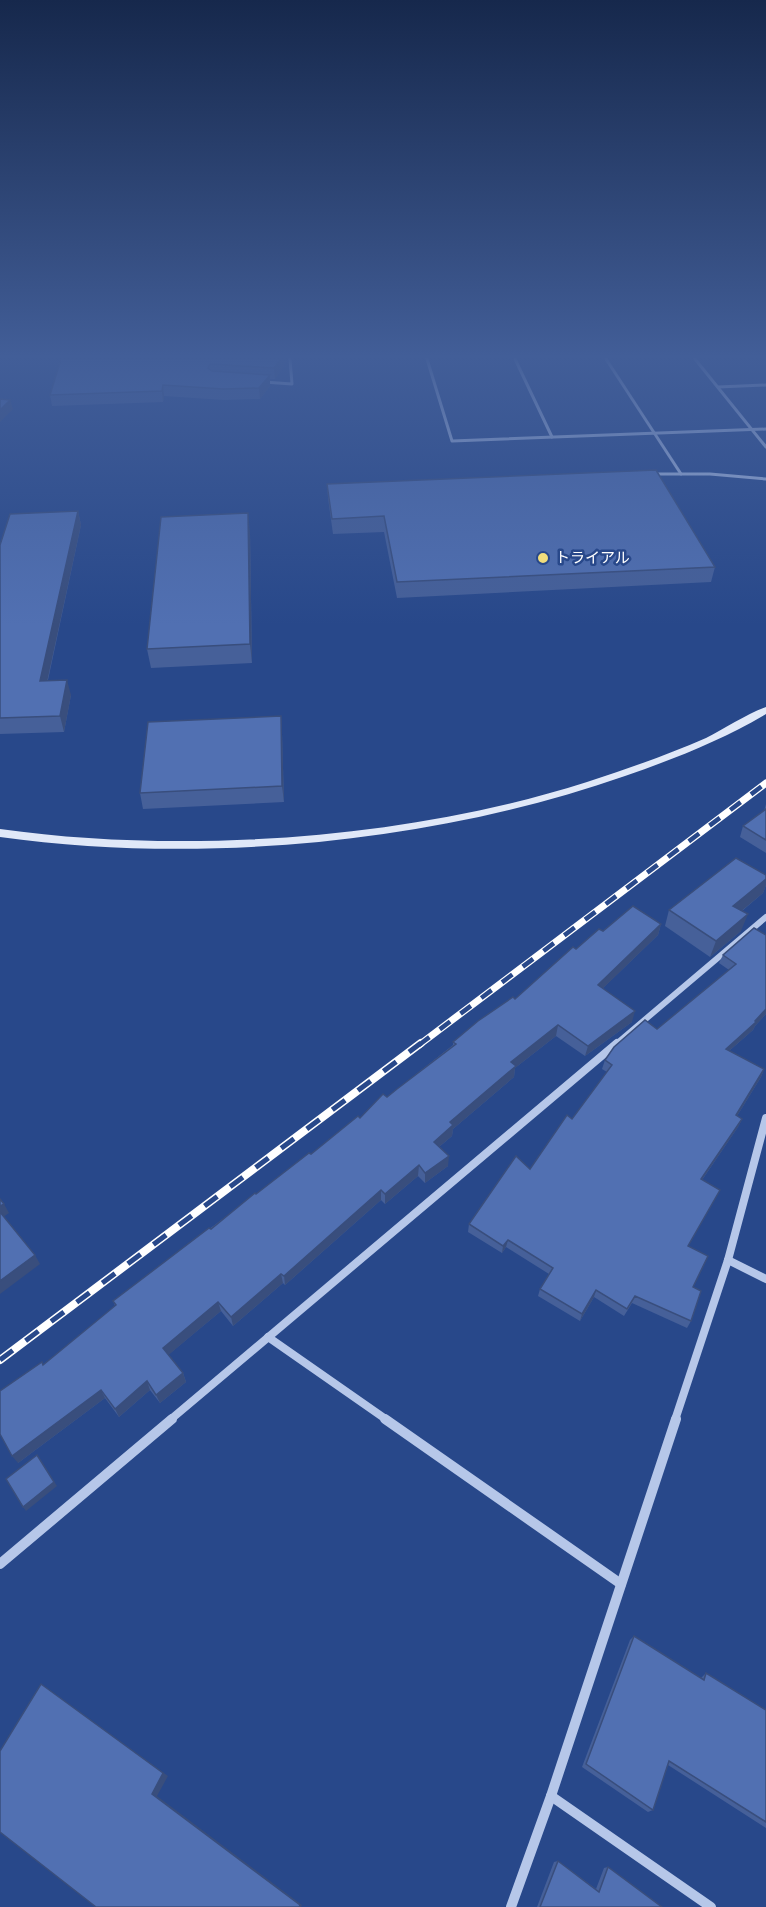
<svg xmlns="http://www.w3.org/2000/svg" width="766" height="1907" font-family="'Sofia Sans Condensed','Noto Sans JP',sans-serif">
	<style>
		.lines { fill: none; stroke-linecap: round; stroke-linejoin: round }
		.street-far3 { stroke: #b6c7e9; stroke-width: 3 }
		.street-far2 { stroke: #b6c7e9; stroke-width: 6 }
		.street-far1 { stroke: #b6c7e9; stroke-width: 8 }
		.street { stroke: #b6c7e9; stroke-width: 10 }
		.secondary { fill: #e0e8f8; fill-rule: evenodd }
		.rail-far1-casing { stroke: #fff; stroke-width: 7 }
		.rail-casing { stroke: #fff; stroke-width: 8 }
		.rail-far1 { stroke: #28488a; stroke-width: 4.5; stroke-dasharray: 13; stroke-linecap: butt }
		.rail { stroke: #28488a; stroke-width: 5; stroke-dasharray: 16; stroke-linecap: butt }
		.wall { fill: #466099 }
		.shaded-wall { fill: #394e7d }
		.building { fill: #5170b2; stroke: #394e7d; stroke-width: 1.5 }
		.poi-dot { fill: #f1dd7c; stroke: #28488a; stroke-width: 2 }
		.labels { text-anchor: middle; stroke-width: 5; stroke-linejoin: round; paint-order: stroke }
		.far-poi-label { font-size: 15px; fill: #fff; stroke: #28488a; text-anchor: start }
	</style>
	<rect width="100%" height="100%" fill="#28488a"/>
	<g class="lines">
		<g class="street-far3">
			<polyline points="427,359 452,441 766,429"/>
			<polyline points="515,359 552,437"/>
			<polyline points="606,359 681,474"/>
			<polyline points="695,359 766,447"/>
			<polyline points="264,382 292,384 290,359"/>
			<polyline points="718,387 766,385"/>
			<polyline points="653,474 710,474 766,479"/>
		</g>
		<polyline class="street-far2" points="615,1045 766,917"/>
		<g class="street-far1">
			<polyline points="728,1260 766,1279"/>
			<polyline points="268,1337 387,1420"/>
			<polyline points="170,1420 617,1043"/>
			<polyline points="675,1420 728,1260 766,1118"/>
		</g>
		<g class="street">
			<polyline points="385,1419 621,1584"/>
			<polyline points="0,1564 172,1419"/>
			<polyline points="551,1796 711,1907"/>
			<polyline points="511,1907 551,1796 676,1419"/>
		</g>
		<path class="secondary" d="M766,707V714C722,740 674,759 625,776C433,843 202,865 0,837V829C185,855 408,839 587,782C627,769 667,755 706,738C724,729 748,713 766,707Z"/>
		<defs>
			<polyline id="rail-far1" points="419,1045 766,783"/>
			<polyline id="rail" points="0,1360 421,1043"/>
		</defs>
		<use href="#rail-far1" class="rail-far1-casing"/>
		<use href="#rail" class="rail-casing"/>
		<use href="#rail-far1" class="rail-far1"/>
		<use href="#rail" class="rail"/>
	</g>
	<g class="wall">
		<polygon points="61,359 286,362 275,379 270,379 270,386 260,399 224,400 164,396 163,402 52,406 50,395"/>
		<polygon points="327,484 715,567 711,582 397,598 384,532 333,534 328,498"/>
		<polygon points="78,511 81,525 48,680 71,695 64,732 0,734 0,545"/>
		<polygon points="250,532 252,663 151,668 147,649"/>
		<polygon points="281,716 282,733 284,802 143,809 140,793"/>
		<polygon points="766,804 766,853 740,837 743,826 764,811"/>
		<polygon points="766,875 766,885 763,893 742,911 741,931 710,957 665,926 669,910"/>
		<polygon points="661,924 658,935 603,988 632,1022 585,1056 556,1036 515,1068 514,1077 453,1129 452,1136 439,1147 448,1166 425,1183 418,1176 385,1204 381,1200 285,1285 283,1283 233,1326 221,1311 168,1355 183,1373 186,1382 160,1403 150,1390 119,1417 105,1398 18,1463 43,1365 115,1306 113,1301 256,1194 360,1118 387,1097 453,1045 453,1042 515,999 576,949 603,931"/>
		<polygon points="766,935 766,1014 755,1026 753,1030 729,1051 764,1069 761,1077 737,1116 742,1119 738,1127 702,1180 720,1190 688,1246 693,1287 691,1321 687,1328 632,1303 624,1316 594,1297 580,1321 538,1296 540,1289 549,1274 506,1247 502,1253 468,1232 469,1224 530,1169 572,1119 607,1072 602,1069 605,1060 657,1029 729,970 719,963 723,955"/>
		<polygon points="634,1636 701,1678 706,1673 766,1710 766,1828 668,1765 653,1810 648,1812 582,1767 630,1640"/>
		<polygon points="558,1861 596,1889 604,1868 608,1867 662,1907 537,1907 554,1862"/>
	</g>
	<g class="shaded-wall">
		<polygon points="281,359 287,359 286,362 275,379 274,368"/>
		<polygon points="270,375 270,386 260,399 259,388"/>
		<polygon points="163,385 164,396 163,402 162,391"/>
		<polygon points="10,400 13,409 0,422 0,410"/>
		<polygon points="78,511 81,525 44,696 40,681"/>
		<polygon points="248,513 250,532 252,663 250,644"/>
		<polygon points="67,680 71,695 64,732 60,716"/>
		<polygon points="281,716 282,733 284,802 282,786"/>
		<polygon points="766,879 766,885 763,893 727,923 733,906"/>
		<polygon points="748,914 741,931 710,957 716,941"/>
		<polygon points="661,924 658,935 595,996 598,985"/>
		<polygon points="766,1009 766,1014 755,1026 753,1030 722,1057 726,1049"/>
		<polygon points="635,1011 632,1022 585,1056 588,1046"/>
		<polygon points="558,1025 556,1036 515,1068 514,1077 453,1129 452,1136 433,1152 434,1142 450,1122 511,1062"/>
		<polygon points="764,1069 761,1077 732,1124 736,1115"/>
		<polygon points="742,1119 738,1127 697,1187 701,1179"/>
		<polygon points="449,1156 448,1166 425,1183 425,1173"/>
		<polygon points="419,1165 418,1176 385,1204 385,1194"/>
		<polygon points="381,1190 381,1200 285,1285 284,1276"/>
		<polygon points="4,1204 9,1213 2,1218 0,1214 0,1206"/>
		<polygon points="508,1240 506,1247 502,1253 503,1246"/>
		<polygon points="35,1255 40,1264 0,1294 0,1281"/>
		<polygon points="281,1274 283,1283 233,1326 231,1317"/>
		<polygon points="596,1290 594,1297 580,1321 582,1314"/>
		<polygon points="218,1302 221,1311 166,1357 163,1348"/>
		<polygon points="183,1373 186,1382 160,1403 156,1395"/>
		<polygon points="147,1381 150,1390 119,1417 115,1409"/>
		<polygon points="101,1390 105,1398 18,1463 12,1456"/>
		<polygon points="37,1455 57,1486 26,1511 23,1507"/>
		<polygon points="48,1689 168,1776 157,1796 302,1905 301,1907 299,1907 152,1794"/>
	</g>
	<g class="building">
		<polygon points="61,359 281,359 274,368 210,364 208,368 212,371 270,375 259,388 223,389 163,385 162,391 50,395"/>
		<polygon points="0,399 10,400 0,410"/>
		<polygon points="656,470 715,567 397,582 384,516 332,519 327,484"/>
		<polygon points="78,511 40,681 67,680 60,716 0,718 0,545 10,514"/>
		<polygon points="248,513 250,644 147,649 161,517"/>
		<polygon points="281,716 282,786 140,793 148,722"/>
		<polygon points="766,809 766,840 743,826"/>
		<polygon points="736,858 766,875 766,879 733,906 748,914 716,941 669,910"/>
		<polygon points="633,906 661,924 598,985 635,1011 588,1046 558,1025 511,1062 516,1066 450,1122 453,1125 434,1142 449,1156 425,1173 419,1165 385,1194 381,1190 284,1276 281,1274 231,1317 218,1302 163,1348 183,1373 156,1395 147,1381 115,1409 101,1390 12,1456 0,1434 0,1391 42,1362 43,1365 116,1305 113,1301 209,1228 211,1229 255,1193 256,1194 309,1153 311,1154 358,1116 360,1118 383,1094 387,1097 397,1089 456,1044 453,1042 478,1021 513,997 515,999 573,947 576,949 599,929 603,931"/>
		<polygon points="754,928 766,935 766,1009 755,1021 756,1022 726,1049 764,1069 736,1115 742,1119 701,1179 720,1190 688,1246 708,1256 693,1287 701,1291 691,1321 635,1296 627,1309 596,1290 582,1314 540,1289 553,1268 508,1240 503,1246 469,1224 516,1156 530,1169 567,1115 572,1119 612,1065 605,1060 614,1047 645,1020 657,1029 736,964 723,955"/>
		<polygon points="0,1199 4,1204 0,1206"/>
		<polygon points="0,1212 35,1255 0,1281"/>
		<polygon points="37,1455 54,1482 23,1507 6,1479"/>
		<polygon points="634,1636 704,1680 706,1673 766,1710 766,1822 669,1761 653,1810 586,1764"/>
		<polygon points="41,1684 163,1773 152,1794 300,1905 299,1907 96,1907 0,1832 0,1751"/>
		<polygon points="558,1861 599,1892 608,1867 662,1907 540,1907"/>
	</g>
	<linearGradient id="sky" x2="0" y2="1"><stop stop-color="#16284c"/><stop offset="0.57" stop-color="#425e98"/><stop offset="1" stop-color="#425e98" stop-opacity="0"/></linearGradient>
	<rect width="766" height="625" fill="url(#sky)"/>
	<circle class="poi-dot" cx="543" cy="558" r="6"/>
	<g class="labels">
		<g class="far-poi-label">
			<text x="555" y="563">トライアル</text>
		</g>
	</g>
</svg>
